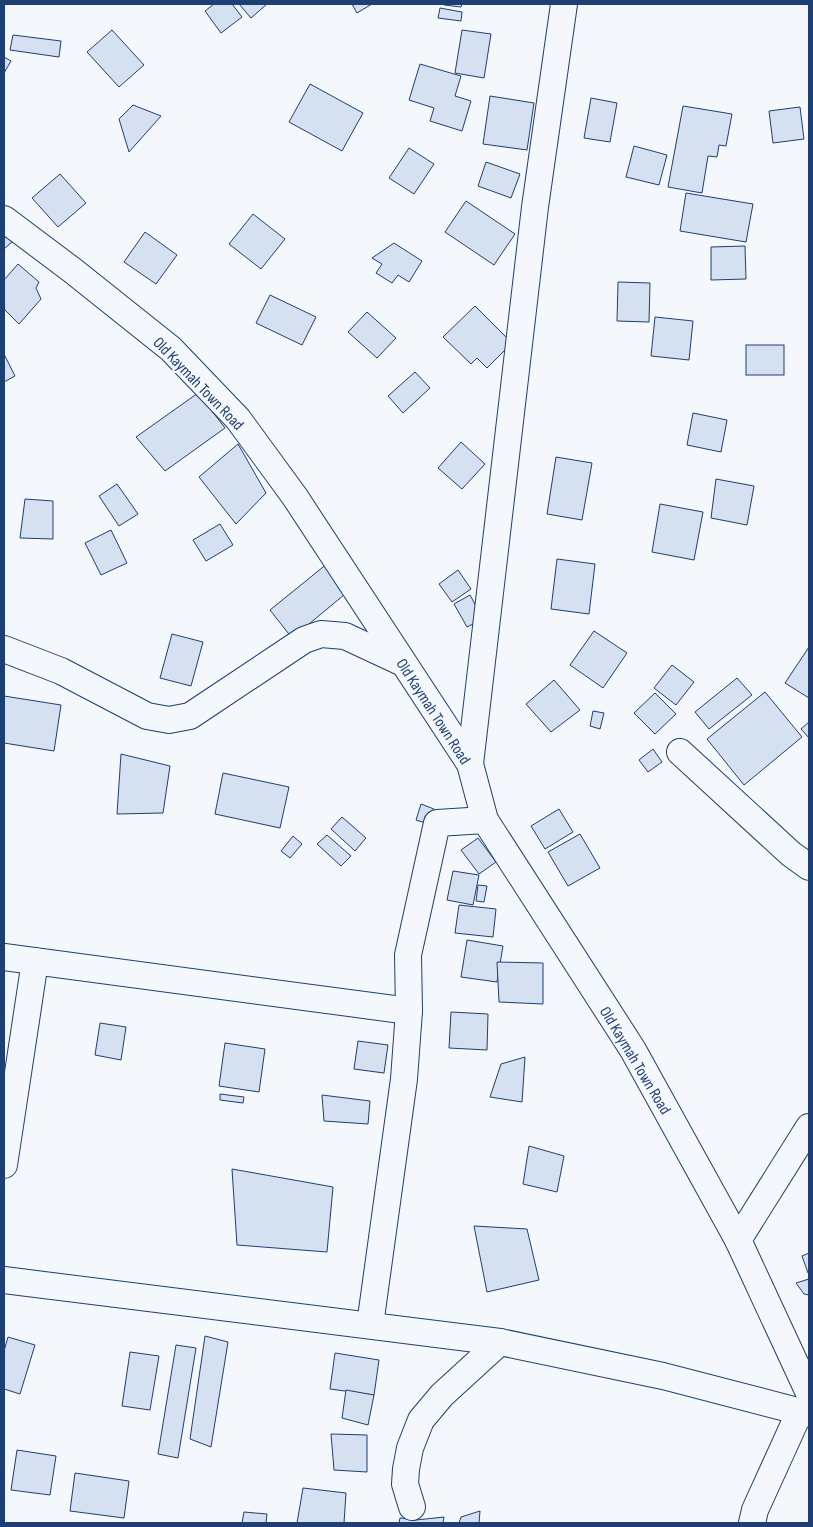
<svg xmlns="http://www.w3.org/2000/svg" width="813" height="1527" font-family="'Sofia Sans Condensed',sans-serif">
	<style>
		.building { fill: #d5e0f0; stroke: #1d3f73 }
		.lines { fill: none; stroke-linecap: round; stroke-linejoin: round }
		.minor-casing { stroke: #1d3f73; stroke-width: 28 }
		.minor { stroke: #f4f7fb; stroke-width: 26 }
		.labels { text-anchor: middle; stroke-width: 4; stroke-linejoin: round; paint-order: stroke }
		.street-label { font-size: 16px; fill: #1d3f73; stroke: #f4f7fb }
	</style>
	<rect width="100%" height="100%" fill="#f4f7fb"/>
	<g class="building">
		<polygon points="214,4 232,4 242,17 221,33 205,11"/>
		<polygon points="239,4 267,4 251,18"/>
		<polygon points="352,4 372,4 357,13"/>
		<polygon points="444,4 462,4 461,7 444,5"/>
		<polygon points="440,8 462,12 461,21 438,18"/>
		<polygon points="112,30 144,65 119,87 87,52"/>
		<polygon points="462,30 491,34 484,78 455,73"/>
		<polygon points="13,35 61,41 59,57 10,50"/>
		<polygon points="4,57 11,61 4,73"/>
		<polygon points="420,64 461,76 455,96 471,101 462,131 430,121 434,108 409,100"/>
		<polygon points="310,84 363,113 342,151 289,122"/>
		<polygon points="490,96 534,103 527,150 483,144"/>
		<polygon points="591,98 617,103 610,142 584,138"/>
		<polygon points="133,105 161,116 129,152 119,119"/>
		<polygon points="683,106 732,114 726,146 719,145 717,157 708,156 702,193 668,187"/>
		<polygon points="800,107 804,139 773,143 769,111"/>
		<polygon points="634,146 667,155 659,185 626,177"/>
		<polygon points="409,148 434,164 414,194 389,178"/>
		<polygon points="486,162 520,174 511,198 478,186"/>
		<polygon points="60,174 86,203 58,227 32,198"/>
		<polygon points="686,193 753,204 746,242 680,231"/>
		<polygon points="466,201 515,234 494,265 445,232"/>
		<polygon points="253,214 285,239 261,269 229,244"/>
		<polygon points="145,232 177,255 156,284 124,262"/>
		<polygon points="4,233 12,242 4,249"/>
		<polygon points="394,243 422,261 409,282 398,275 392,283 376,273 382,264 372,258"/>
		<polygon points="745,246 746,279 711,280 711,247"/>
		<polygon points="18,264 39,282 36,288 41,299 19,324 4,309 4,280"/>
		<polygon points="618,282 650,283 649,322 617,321"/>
		<polygon points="270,295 316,317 302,345 256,323"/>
		<polygon points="475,306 512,343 487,368 477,358 471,364 443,337"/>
		<polygon points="367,312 396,338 377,358 348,332"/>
		<polygon points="655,317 693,321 689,360 651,356"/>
		<rect x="746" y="345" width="38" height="30"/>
		<polygon points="4,354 15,376 4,382"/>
		<polygon points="415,372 430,388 403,413 388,396"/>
		<polygon points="198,393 225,428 165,471 136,437"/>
		<polygon points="693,413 727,420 721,452 687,445"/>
		<polygon points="461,442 485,464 462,489 438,468"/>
		<polygon points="238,444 266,493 236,524 199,477"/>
		<polygon points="556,457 592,463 582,520 547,514"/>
		<polygon points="716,479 754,486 747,525 711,518"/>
		<polygon points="117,484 138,514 119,526 99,496"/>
		<polygon points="25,499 53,501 53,539 20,538"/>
		<polygon points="660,504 703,512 694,560 652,552"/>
		<polygon points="220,524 233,545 206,561 193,540"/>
		<polygon points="111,530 127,563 101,575 85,543"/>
		<polygon points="557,559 595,564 589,614 551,609"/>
		<polygon points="328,563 350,590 292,638 270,610"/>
		<polygon points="458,570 471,589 452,602 439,584"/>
		<polygon points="470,595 483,619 467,627 454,604"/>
		<polygon points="594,631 627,653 603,688 570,665"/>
		<polygon points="172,634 203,642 191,686 160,678"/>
		<polygon points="809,647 809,698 785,683"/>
		<polygon points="672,665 694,682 676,705 654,688"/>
		<polygon points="737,678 752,695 709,729 695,712"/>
		<polygon points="554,680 580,710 551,732 526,704"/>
		<polygon points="765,692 802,737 744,785 707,739"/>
		<polygon points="655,693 676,714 655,734 634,713"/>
		<polygon points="4,696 61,705 54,751 4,743"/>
		<polygon points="593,711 604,713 600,729 590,726"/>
		<polygon points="809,722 809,738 801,729"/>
		<polygon points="653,749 662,762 648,772 639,760"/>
		<polygon points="121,754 170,766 163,813 117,814"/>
		<polygon points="223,773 289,787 280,828 215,814"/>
		<polygon points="421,804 434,809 429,824 416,820"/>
		<polygon points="559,809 573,832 545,849 531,826"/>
		<polygon points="342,817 366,838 355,851 331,829"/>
		<polygon points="580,834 600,868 568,886 548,852"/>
		<polygon points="327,835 351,856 341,866 317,844"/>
		<polygon points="293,836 302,844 290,858 281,851"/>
		<polygon points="478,838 496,862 479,874 461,850"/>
		<polygon points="453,871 479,875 473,905 447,900"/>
		<polygon points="478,885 487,886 484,902 476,901"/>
		<polygon points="459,905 496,909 493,937 455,933"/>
		<polygon points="467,940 503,946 497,982 461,977"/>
		<polygon points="497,962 543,963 543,1004 499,1002"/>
		<polygon points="451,1012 488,1014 487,1050 449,1048"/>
		<polygon points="100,1023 126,1027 121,1060 95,1055"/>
		<polygon points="358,1041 388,1045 384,1073 354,1069"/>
		<polygon points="225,1043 265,1049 259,1092 219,1086"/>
		<polygon points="525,1057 522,1102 490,1097 501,1064"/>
		<polygon points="220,1094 244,1097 243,1103 220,1100"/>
		<polygon points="322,1095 370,1101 368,1124 324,1121"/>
		<polygon points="529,1146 564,1156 557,1192 523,1184"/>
		<polygon points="232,1169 333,1187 327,1252 237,1245"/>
		<polygon points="474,1226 527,1229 539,1280 487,1292"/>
		<polygon points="809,1253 809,1272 808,1273 802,1256"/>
		<polygon points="809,1279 809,1295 804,1294 796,1283"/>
		<polygon points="205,1336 228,1342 211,1447 190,1439"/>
		<polygon points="8,1337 35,1345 20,1394 4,1389 4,1351"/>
		<polygon points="176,1345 196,1348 178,1458 158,1454"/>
		<polygon points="130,1352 159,1356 150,1410 122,1406"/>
		<polygon points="335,1353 379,1360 374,1395 330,1389"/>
		<polygon points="346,1390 374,1395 368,1425 342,1418"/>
		<polygon points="331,1434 367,1435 367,1472 334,1470"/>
		<polygon points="17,1450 56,1456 50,1495 11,1490"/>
		<polygon points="75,1473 129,1481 124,1518 70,1511"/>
		<polygon points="303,1488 346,1493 344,1523 297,1523"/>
		<polygon points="480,1511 479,1523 459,1523 461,1517"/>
		<polygon points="244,1512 267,1514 266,1523 242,1523"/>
		<polygon points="444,1517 443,1523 399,1523 400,1518 416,1520"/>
	</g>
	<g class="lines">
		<defs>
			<g id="minor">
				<polyline points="4,219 72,270 171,349 238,419 295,497 470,764 485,820 633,1050 738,1240 809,1393"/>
				<polyline points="4,649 61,671 147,716 169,720 190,716 304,640 321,634 345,636 403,663"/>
				<polyline points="680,752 791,854 809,867"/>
				<polyline points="470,764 535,207 564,4"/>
				<polyline points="4,957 409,1011"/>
				<polyline points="4,1165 35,961"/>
				<polyline points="738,1240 809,1127"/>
				<polyline points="4,1280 500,1342 663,1376 809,1414"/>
				<polyline points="370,1325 404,1079 409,1011 408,955 437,823 485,820"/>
				<polyline points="412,1507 405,1484 406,1469 410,1448 421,1420 442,1395 500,1342"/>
				<polyline points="752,1523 755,1510 800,1411"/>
			</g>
		</defs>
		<use href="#minor" class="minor-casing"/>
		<use href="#minor" class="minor"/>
	</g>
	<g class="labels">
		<g class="street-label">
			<text transform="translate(199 383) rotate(46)" y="6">Old Kaymah Town Road</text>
			<text transform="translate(434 711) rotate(57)" y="6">Old Kaymah Town Road</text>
			<text transform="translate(636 1060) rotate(59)" y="6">Old Kaymah Town Road</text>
		</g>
	</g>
	<rect width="813" height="1527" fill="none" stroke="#1d3f73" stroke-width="10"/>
</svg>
